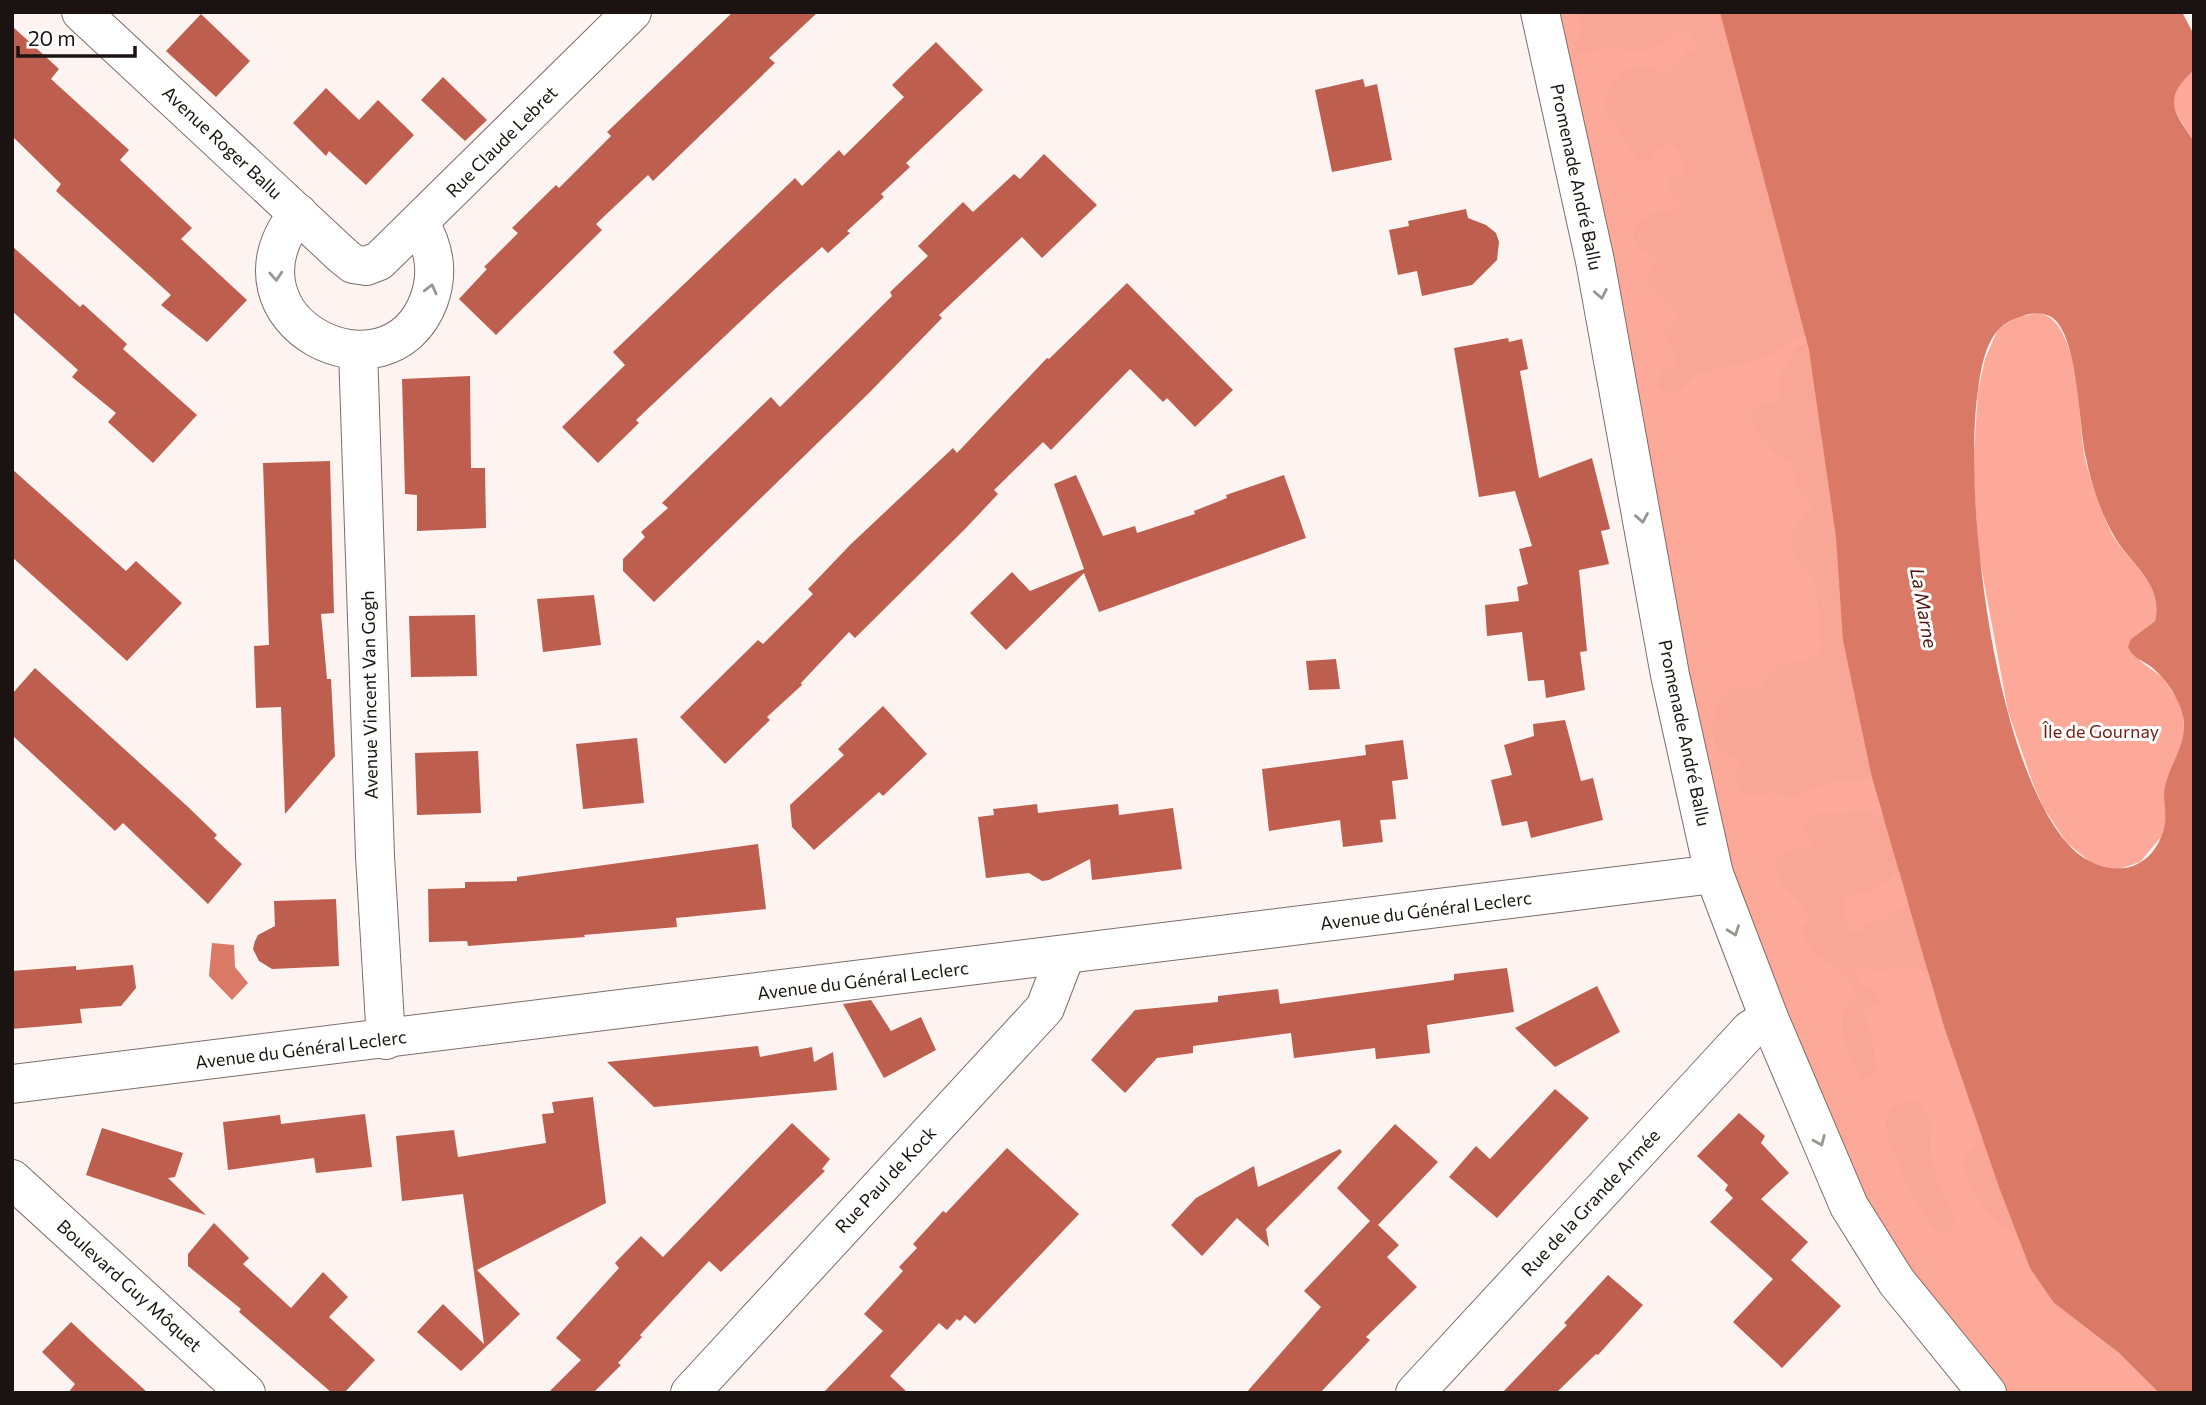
<svg xmlns="http://www.w3.org/2000/svg" width="2206" height="1405" font-family="Commissioner,sans-serif">
	<style>
		.green { fill: #fda999 }
		.forest { fill: #f8a696 }
		.water { fill: #db7967; fill-rule: evenodd }
		.building { fill: #bd5e4e }
		.lines { fill: none; stroke-linecap: round; stroke-linejoin: round }
		.minor-casing { stroke: #7f6c69; stroke-width: 40 }
		.minor { stroke: #fff; stroke-width: 38 }
		.oneway { stroke: #989594 }
		.labels { text-anchor: middle; stroke-width: 6; stroke-linejoin: round; paint-order: stroke }
		.street-label { font-size: 18px; fill: #1a1312; stroke: #fff }
		.park-label { font-size: 18px; fill: #751d10; stroke: #fff }
		.water-label { font-size: 19px; font-style: italic; fill: #53150c; stroke: #fff }
	</style>
	<rect width="100%" height="100%" fill="#fdf4f2"/>
	<g class="green">
		<polygon points="1552,12 1720,12 1809,350 1856,703 1872,778 1944,1027 1999,1187 2054,1303 2119,1353 2159,1393 1998,1393 1954,1336 1850,1178 1725,864"/>
		<path d="M2194,70V141C2174,109 2161,99 2194,70Z"/>
		<path d="M2038,313C2081,319 2078,422 2085,458C2091,484 2100,510 2112,534C2129,564 2164,583 2155,621L2131,639L2140,661L2162,677L2177,699L2183,715L2184,732L2178,759L2167,779L2166,822L2161,837L2140,862L2116,870L2093,864L2067,843L2043,807L2032,781L2008,711L1979,555L1973,467L1978,391L1985,359L1998,329L2017,317Z"/>
	</g>
	<g class="forest">
		<path d="M1579,12H1771L1812,332L1799,337L1766,358L1696,374L1682,389L1666,393L1658,386C1657,373 1665,368 1677,364L1664,331L1679,316C1672,304 1642,290 1649,273C1651,268 1656,264 1658,259L1640,248L1633,238L1635,223L1658,210L1672,212L1682,204L1678,199L1671,197L1668,183L1674,175L1682,174L1685,165L1675,147L1665,144L1657,149L1652,159L1638,161L1604,107L1607,90L1626,69L1649,66L1658,73L1667,72L1688,50L1701,51L1688,33L1680,28C1672,32 1670,38 1663,43C1644,58 1622,46 1601,47L1592,54H1579L1573,44L1582,29Z"/>
		<path d="M1813,341L1881,766L1867,780H1834L1789,798L1774,793L1748,795L1739,787L1736,774L1743,763C1734,759 1721,754 1716,745C1707,729 1717,692 1735,687C1742,686 1749,690 1757,689C1766,683 1768,672 1779,666C1794,658 1807,669 1822,648L1815,581L1793,554L1791,533L1812,506L1798,491L1791,462L1773,452L1751,422L1753,411L1765,403H1775L1780,392L1778,379L1796,347Z"/>
		<path d="M1867,812L1889,821L1902,867C1888,884 1864,896 1842,898L1846,925L1856,934L1870,921H1885L1893,913L1930,893L1931,973L1909,967L1875,971L1859,967L1854,971L1858,981L1874,990L1879,1000L1877,1005L1864,1009V1013L1873,1044L1876,1074L1862,1080C1850,1052 1826,1020 1856,997C1851,961 1803,962 1803,925L1809,921C1803,891 1775,896 1775,858L1797,848H1812L1813,844L1801,829L1811,815Z"/>
		<path d="M1905,1102H1918C1937,1124 1928,1129 1930,1153C1933,1176 1946,1199 1955,1220L1948,1235L1932,1228L1907,1184L1888,1139L1886,1123L1891,1108Z"/>
		<path d="M1994,1134L2025,1241C1994,1221 1968,1198 1963,1159L1981,1140Z"/>
	</g>
	<g class="water">
		<path d="M1720,12H2182L2194,35V70C2163,98 2172,110 2194,141V1393H2159L2119,1353L2054,1303L2030,1268L1999,1187L1944,1027L1872,778L1843,640L1836,537L1809,350ZM2029,314C2038,313 2047,313 2054,319C2078,339 2079,426 2086,458C2091,484 2100,511 2113,534C2129,564 2164,583 2155,621L2131,639L2128,647C2133,657 2139,659 2147,664C2163,674 2179,698 2183,716C2188,744 2171,761 2165,786C2162,800 2168,814 2164,828C2150,881 2096,878 2066,842C1995,758 1966,515 1976,407C1979,384 1981,351 1997,331C2005,322 2017,317 2029,314Z"/>
		<polygon points="212,943 234,945 235,967 248,983 232,1000 209,976"/>
	</g>
	<g class="building">
		<polygon points="733,12 818,12 769,58 775,63 653,181 648,175 596,224 602,230 496,335 459,299 487,269 484,267 518,233 512,228 556,185 559,188 611,136 607,132"/>
		<polygon points="201,14 250,61 216,97 166,51"/>
		<polygon points="12,26 59,69 51,79 129,150 120,160 192,228 181,239 247,300 207,342 161,305 171,295 56,191 61,184 12,136"/>
		<polygon points="936,42 983,90 906,163 910,167 881,194 884,197 847,231 850,233 828,253 822,247 775,289 636,420 639,423 598,463 562,427 625,365 613,352 795,178 802,186 839,150 844,156 904,97 892,85"/>
		<polygon points="443,77 487,120 465,141 421,100"/>
		<polygon points="1363,79 1365,87 1377,84 1392,160 1332,172 1315,90"/>
		<polygon points="326,88 359,120 378,100 414,135 366,185 329,151 326,156 293,123"/>
		<polygon points="1044,154 1097,205 1042,258 1022,237 939,315 942,318 869,393 654,602 623,571 623,559 645,537 641,532 668,508 662,503 771,397 780,407 892,296 890,292 928,256 918,246 963,202 973,212 1014,174 1020,179"/>
		<polygon points="1466,209 1468,218 1486,225 1496,233 1499,242 1497,260 1472,285 1422,296 1417,271 1398,275 1389,230 1409,226 1408,221"/>
		<polygon points="12,246 80,307 83,304 127,344 123,349 197,415 153,463 108,422 116,413 72,377 78,370 12,311"/>
		<polygon points="1127,283 1233,390 1195,427 1167,398 1163,402 1130,369 1051,450 1043,442 994,490 998,494 964,530 855,638 849,632 801,683 802,685 767,717 770,720 725,764 680,717 758,640 763,644 813,594 808,589 850,545 953,448 957,453 1047,358 1049,359"/>
		<polygon points="1508,338 1509,342 1522,339 1528,369 1520,371 1539,478 1592,458 1610,529 1601,531 1609,564 1579,570 1587,651 1580,652 1585,690 1546,698 1544,680 1528,681 1522,632 1487,636 1485,605 1519,601 1517,587 1528,584 1519,549 1532,546 1515,491 1479,497 1454,348"/>
		<polygon points="470,376 471,468 485,468 486,528 417,531 417,495 405,494 402,379"/>
		<polygon points="330,461 334,613 321,614 327,679 331,679 335,756 285,814 281,707 256,708 254,646 269,645 263,463"/>
		<polygon points="12,469 126,571 136,561 182,603 127,661 12,557"/>
		<polygon points="1076,475 1103,536 1135,526 1137,533 1195,514 1194,511 1227,498 1226,495 1284,475 1306,538 1099,612 1084,573 1006,650 970,613 1012,572 1030,591 1084,569 1054,484"/>
		<polygon points="594,595 601,645 543,652 537,599"/>
		<polygon points="475,615 477,676 411,677 409,616"/>
		<polygon points="1336,659 1340,689 1309,690 1306,661"/>
		<polygon points="35,668 187,806 217,835 214,838 242,864 208,904 123,823 115,831 12,735 12,694"/>
		<polygon points="883,706 927,754 883,796 879,792 814,850 792,827 790,805 844,755 838,749"/>
		<polygon points="1565,720 1581,781 1593,778 1603,820 1531,838 1527,821 1502,826 1491,780 1512,775 1504,745 1534,736 1533,724"/>
		<polygon points="637,738 644,803 583,809 576,744"/>
		<polygon points="1403,740 1408,779 1392,781 1396,819 1380,820 1383,842 1343,847 1340,820 1269,831 1262,769 1366,755 1365,745"/>
		<polygon points="478,751 481,813 417,815 415,753"/>
		<polygon points="1037,804 1038,813 1118,804 1119,815 1173,808 1182,869 1092,880 1090,859 1049,880 1042,881 1029,873 986,878 978,817 994,815 993,809"/>
		<polygon points="758,844 766,909 676,918 677,927 584,935 585,937 468,946 467,941 429,942 428,889 465,888 465,882 517,881 517,877"/>
		<polygon points="336,899 339,966 272,969 259,961 253,949 255,941 258,935 275,926 274,901"/>
		<polygon points="133,965 136,988 121,1006 80,1009 82,1023 12,1029 12,971 76,966 76,970"/>
		<polygon points="1507,968 1514,1012 1427,1025 1430,1053 1376,1059 1375,1048 1294,1058 1291,1033 1193,1046 1193,1053 1157,1058 1125,1093 1091,1060 1135,1010 1218,1002 1218,996 1278,989 1280,1004 1454,980 1454,974"/>
		<polygon points="1597,986 1620,1032 1555,1067 1515,1028"/>
		<polygon points="871,1000 891,1031 921,1017 936,1050 884,1078 843,1004"/>
		<polygon points="758,1046 760,1057 812,1047 814,1062 833,1052 837,1090 654,1107 607,1062"/>
		<polygon points="1555,1089 1589,1118 1497,1218 1449,1177 1476,1146 1490,1159"/>
		<polygon points="593,1097 606,1203 477,1270 520,1314 461,1371 417,1332 443,1304 484,1344 463,1194 402,1201 396,1136 454,1130 458,1157 546,1143 542,1114 554,1113 552,1102"/>
		<polygon points="1739,1113 1765,1136 1761,1143 1789,1173 1761,1199 1808,1242 1791,1260 1841,1306 1782,1368 1733,1322 1773,1279 1710,1222 1733,1198 1725,1190 1728,1185 1697,1156"/>
		<polygon points="365,1114 372,1167 316,1173 314,1158 228,1170 223,1122 280,1115 281,1124"/>
		<polygon points="792,1123 830,1159 822,1169 825,1171 721,1272 709,1261 640,1335 642,1337 618,1363 621,1365 593,1393 548,1393 581,1360 556,1338 619,1268 615,1263 641,1236 663,1257"/>
		<polygon points="1395,1124 1438,1162 1378,1225 1399,1245 1387,1257 1417,1287 1366,1337 1370,1340 1320,1393 1246,1393 1321,1307 1304,1291 1370,1221 1337,1188"/>
		<polygon points="102,1128 183,1153 175,1177 168,1178 206,1215 86,1175"/>
		<polygon points="1007,1148 1079,1214 975,1324 965,1315 960,1321 957,1319 947,1330 939,1323 890,1376 908,1393 823,1393 883,1331 864,1314 903,1271 899,1267 917,1248 913,1244 943,1211 946,1213"/>
		<polygon points="1340,1149 1342,1152 1266,1229 1269,1247 1237,1218 1202,1256 1171,1225 1196,1198 1254,1166 1258,1187"/>
		<polygon points="214,1223 249,1258 243,1264 291,1308 323,1272 348,1297 329,1317 375,1360 344,1393 332,1393 239,1312 241,1309 188,1266 188,1254"/>
		<polygon points="1608,1275 1643,1305 1598,1355 1596,1354 1556,1393 1502,1393 1567,1325 1564,1323"/>
		<polygon points="71,1322 103,1352 148,1393 68,1393 75,1384 42,1352"/>
	</g>
	<g class="lines">
		<defs>
			<g id="minor">
				<polyline points="81,12 342,255 353,264 366,266 379,261 632,12"/>
				<polyline points="1540,12 1595,261 1670,675 1714,874 1769,1018 1849,1206 1896,1281 1987,1393"/>
				<path d="M298,213C213,322 389,408 429,300C439,272 434,248 420,223"/>
				<polyline points="358,350 375,856 386,1040"/>
				<polyline points="12,1084 1714,874"/>
				<polyline points="12,1179 246,1393"/>
				<polyline points="690,1393 1045,1008 1065,956"/>
				<polyline points="1415,1393 1750,1030 1769,1018"/>
			</g>
		</defs>
		<use href="#minor" class="minor-casing"/>
		<use href="#minor" class="minor"/>
	</g>
	<defs><path id="oneway-chevron" d="M-2-3.5L2.5 0L-2 3.5" fill="none" stroke-width="1.6" stroke-linecap="round" stroke-linejoin="round" transform="scale(1.75)"/></defs>
	<g class="oneway">
		<use href="#oneway-chevron" transform="translate(276 276) rotate(86)"/>
		<use href="#oneway-chevron" transform="translate(431 289) rotate(-76)"/>
		<use href="#oneway-chevron" transform="translate(1601 294) rotate(79)"/>
		<use href="#oneway-chevron" transform="translate(1642 518) rotate(80)"/>
		<use href="#oneway-chevron" transform="translate(1734 931) rotate(70)"/>
		<use href="#oneway-chevron" transform="translate(1820 1141) rotate(66)"/>
	</g>
	<g class="labels">
		<g class="street-label">
			<text transform="translate(502 142) rotate(-45)" y="6">Rue Claude Lebret</text>
			<text transform="translate(222 143) rotate(43)" y="6">Avenue Roger Ballu</text>
			<text transform="translate(1576 177) rotate(78)" y="6">Promenade André Ballu</text>
			<text transform="translate(370 695) rotate(-91)" y="6">Avenue Vincent Van Gogh</text>
			<text transform="translate(1684 733) rotate(78)" y="6">Promenade André Ballu</text>
			<text transform="translate(1426 911) rotate(-7)" y="6">Avenue du Général Leclerc</text>
			<text transform="translate(863 981) rotate(-7)" y="6">Avenue du Général Leclerc</text>
			<text transform="translate(301 1050) rotate(-7)" y="6">Avenue du Général Leclerc</text>
			<text transform="translate(886 1180) rotate(-47)" y="6">Rue Paul de Kock</text>
			<text transform="translate(1591 1203) rotate(-47)" y="6">Rue de la Grande Armée</text>
			<text transform="translate(129 1286) rotate(42)" y="6">Boulevard Guy Môquet</text>
		</g>
		<g class="park-label">
			<text x="2101" y="738">Île de Gournay</text>
		</g>
		<g class="water-label">
			<text transform="translate(1924 608) rotate(80)" y="7">La Marne</text>
		</g>
	</g>
	<rect width="2206" height="1405" fill="none" stroke="#1a1312" stroke-width="28"/>
	<path d="M18 46v10h117v-10" fill="none" stroke="#1a1312" stroke-width="3.5"/>
	<text x="28" y="46" font-size="21" fill="#1a1312" stroke="#ffffff" stroke-width="5" paint-order="stroke">20 m</text>
</svg>
